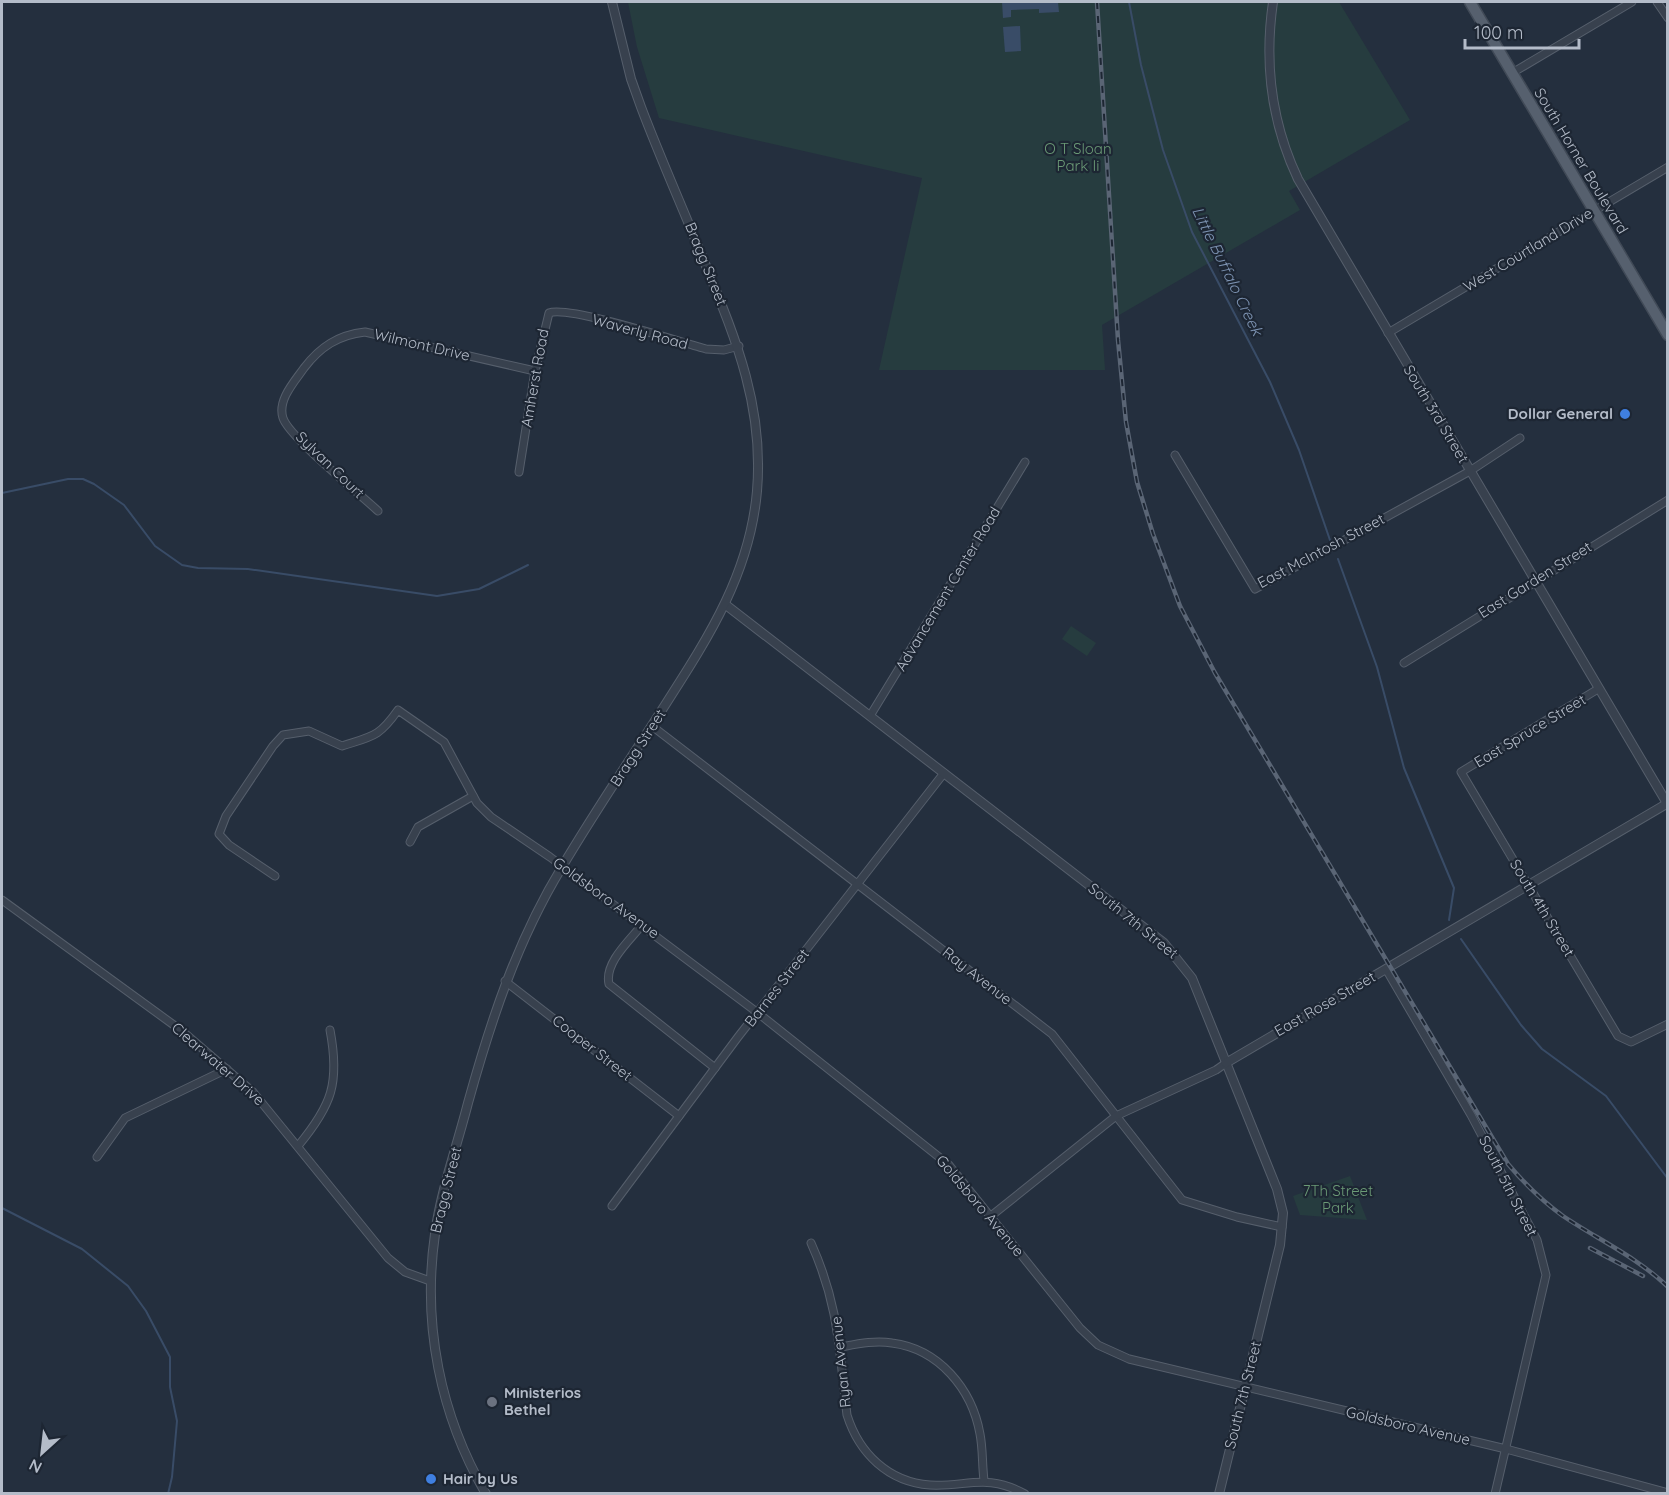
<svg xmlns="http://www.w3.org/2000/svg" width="1669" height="1495" font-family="Quicksand,sans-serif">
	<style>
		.green { fill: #263c3f }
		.water { fill: #394c67 }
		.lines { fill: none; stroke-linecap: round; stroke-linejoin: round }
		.stream { stroke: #394c67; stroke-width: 2 }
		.minor-casing { stroke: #565f6c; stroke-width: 9 }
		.tertiary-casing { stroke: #565f6c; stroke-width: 10 }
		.primary-casing { stroke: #414a57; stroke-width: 13 }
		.minor { stroke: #38414e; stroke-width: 7 }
		.tertiary { stroke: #38414e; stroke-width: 8 }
		.primary { stroke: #56606e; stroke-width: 10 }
		.rail-casing { stroke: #5a6575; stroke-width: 4.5 }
		.rail { stroke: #1d2633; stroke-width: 2; stroke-dasharray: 7; stroke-linecap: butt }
		.shop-dot { fill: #3f7fe0; stroke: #1d2633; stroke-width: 2 }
		.worship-dot { fill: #6b7280; stroke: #1d2633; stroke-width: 2 }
		.labels { text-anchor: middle; stroke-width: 4.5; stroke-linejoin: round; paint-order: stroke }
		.park-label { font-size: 15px; fill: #6b9a76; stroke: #1d2633 }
		.street-label { font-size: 15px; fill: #b4bcc9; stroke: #1d2633 }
		.poi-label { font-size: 15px; font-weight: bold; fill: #b4bcc9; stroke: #1d2633; text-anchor: start }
		.water-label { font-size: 16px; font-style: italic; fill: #7c92b1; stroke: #1d2633 }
	</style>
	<rect width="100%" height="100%" fill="#242f3e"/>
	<g class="green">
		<polygon points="628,2 1339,2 1410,120 1289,191 1300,210 1102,325 1105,370 879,370 922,178 659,118 637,47"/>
		<polygon points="1071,626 1096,643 1087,656 1062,639"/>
		<polygon points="1350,1176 1367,1220 1300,1215 1293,1196"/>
	</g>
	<g class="water">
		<polygon points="1002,2 1058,2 1059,12 1039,13 1039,9 1011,10 1011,17 1003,18"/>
		<polygon points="1020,26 1021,51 1005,52 1003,27"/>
	</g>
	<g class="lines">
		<g class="stream">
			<polyline points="1129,2 1141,65 1163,150 1192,232 1270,382 1299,450 1331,543"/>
			<polyline points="2,493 68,479 83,479 94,484 124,505 155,546 182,565 198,568 248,569 437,596 479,589 528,565"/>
			<polyline points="1338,559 1377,667 1404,768 1454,888 1449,920"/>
			<polyline points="1461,939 1521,1025 1542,1049 1606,1096 1668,1179"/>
			<polyline points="2,1208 82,1249 128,1286 146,1311 170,1357 170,1387 177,1421 172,1477 168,1494"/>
		</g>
		<defs>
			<g id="minor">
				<polyline points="1657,2 1668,18"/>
				<polyline points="1512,73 1632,2"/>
				<polyline points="1388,333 1668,167"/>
				<polyline points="1175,455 1255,589 1470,471 1520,438"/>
				<path d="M519,472L535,371L549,313C568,305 680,342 706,349L724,350L739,346"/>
				<path d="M378,511C360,494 289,437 283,418C277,400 295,381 304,368C320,347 338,335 365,332L535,371"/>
				<polyline points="1404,663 1668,500"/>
				<polyline points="1598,689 1461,772 1618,1036 1631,1042 1668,1024"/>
				<polyline points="870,716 1025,462"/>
				<polyline points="652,726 1052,1034 1182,1200 1237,1217 1282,1227"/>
				<polyline points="410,842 418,827 473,796"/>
				<path d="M275,876L229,845L219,834L226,816L273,746L283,735L309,731L342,746C373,736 379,737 398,710L444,742L477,803L491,817L550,857L758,1013L949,1165L1080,1328L1098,1345L1129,1359L1506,1449L1668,1493"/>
				<polyline points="2,900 182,1031 253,1092 388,1258 405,1272 430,1281"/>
				<path d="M642,925C630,940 604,963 609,984L715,1068"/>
				<polyline points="1386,969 1471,1115 1537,1240 1546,1275 1495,1494"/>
				<polyline points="505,981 679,1116"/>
				<path d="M298,1146C332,1105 340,1083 330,1030"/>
				<polyline points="97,1157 125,1118 227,1069"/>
				<polyline points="612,1206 738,1037 944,773"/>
				<polyline points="991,1216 1116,1116 1216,1070 1226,1063"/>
				<path d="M811,1243C839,1305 839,1350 847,1415C859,1453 888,1482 930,1485C967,1487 987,1473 1025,1494"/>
				<path d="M841,1347C857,1344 875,1340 892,1343C939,1349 972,1389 980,1434C983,1449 982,1465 984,1480"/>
			</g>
			<g id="tertiary">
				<path d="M1273,2C1264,64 1271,122 1298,179L1668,805"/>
				<polyline points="726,605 1164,943 1192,978 1277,1189 1283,1213 1280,1245 1219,1494"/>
				<polyline points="1226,1063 1668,803"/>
				<path d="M486,1494C440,1415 422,1324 435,1234C441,1190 457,1146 468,1103C491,1020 517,941 562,867C595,811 632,757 667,702C710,635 750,572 757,491C764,408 737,342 706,266C685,213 661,160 641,107L631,79L612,2"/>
			</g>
			<polyline id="primary" points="1470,2 1668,335"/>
		</defs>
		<use href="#minor" class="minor-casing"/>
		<use href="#tertiary" class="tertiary-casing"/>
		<use href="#primary" class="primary-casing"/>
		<use href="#minor" class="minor"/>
		<use href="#tertiary" class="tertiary"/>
		<use href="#primary" class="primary"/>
		<defs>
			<g id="rail">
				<path d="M1097,2L1118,340L1126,422L1137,482L1153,534L1180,606L1215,673L1508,1164C1524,1183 1542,1201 1563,1216C1597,1239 1637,1257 1668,1287"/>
				<polyline points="1590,1248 1643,1276"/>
			</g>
		</defs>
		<use href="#rail" class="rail-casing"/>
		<use href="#rail" class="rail"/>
	</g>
	<g class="shop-dot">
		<circle cx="1625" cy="414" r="6"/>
		<circle cx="431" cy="1479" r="6"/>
	</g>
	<circle class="worship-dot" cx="492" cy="1402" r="6"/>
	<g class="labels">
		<g class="park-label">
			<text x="1078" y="154">O T Sloan<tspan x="1078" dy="17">Park Ii</tspan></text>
			<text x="1338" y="1196">7Th Street<tspan x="1338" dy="17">Park</tspan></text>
		</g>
		<g class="street-label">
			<text transform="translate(1581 161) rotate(59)" y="5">South Horner Boulevard</text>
			<text transform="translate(1528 250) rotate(-31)" y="5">West Courtland Drive</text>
			<text transform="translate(706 264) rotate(68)" y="5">Bragg Street</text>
			<text transform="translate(640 332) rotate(15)" y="5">Waverly Road</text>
			<text transform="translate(422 345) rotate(13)" y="5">Wilmont Drive</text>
			<text transform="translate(535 378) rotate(-80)" y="5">Amherst Road</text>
			<text transform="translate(1436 414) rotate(59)" y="5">South 3rd Street</text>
			<text transform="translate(330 465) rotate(44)" y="5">Sylvan Court</text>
			<text transform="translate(1321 551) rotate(-28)" y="5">East McIntosh Street</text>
			<text transform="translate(1535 580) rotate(-32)" y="5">East Garden Street</text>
			<text transform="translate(948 589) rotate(-59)" y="5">Advancement Center Road</text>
			<text transform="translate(1530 731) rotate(-31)" y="5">East Spruce Street</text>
			<text transform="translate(638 748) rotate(-57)" y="5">Bragg Street</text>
			<text transform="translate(606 898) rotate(36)" y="5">Goldsboro Avenue</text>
			<text transform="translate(1542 908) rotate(59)" y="5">South 4th Street</text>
			<text transform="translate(1133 921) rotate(39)" y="5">South 7th Street</text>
			<text transform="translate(977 976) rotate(38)" y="5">Ray Avenue</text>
			<text transform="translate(777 988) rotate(-52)" y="5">Barnes Street</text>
			<text transform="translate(1325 1004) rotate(-30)" y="5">East Rose Street</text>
			<text transform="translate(592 1048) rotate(38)" y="5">Cooper Street</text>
			<text transform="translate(218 1064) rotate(41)" y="5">Clearwater Drive</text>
			<text transform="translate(1508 1186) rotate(63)" y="5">South 5th Street</text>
			<text transform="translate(446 1190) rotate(-76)" y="5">Bragg Street</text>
			<text transform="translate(980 1206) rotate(50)" y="5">Goldsboro Avenue</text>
			<text transform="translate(841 1362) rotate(-96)" y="5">Ryan Avenue</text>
			<text transform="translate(1243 1395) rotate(-76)" y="5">South 7th Street</text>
			<text transform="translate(1408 1426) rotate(13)" y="5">Goldsboro Avenue</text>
		</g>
		<g class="poi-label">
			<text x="1613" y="419" text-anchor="end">Dollar General</text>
			<text x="504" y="1398">Ministerios<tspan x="504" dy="17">Bethel</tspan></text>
			<text x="443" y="1484">Hair by Us</text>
		</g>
		<g class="water-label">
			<text transform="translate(1228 271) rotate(64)" y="6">Little Buffalo Creek</text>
		</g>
	</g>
	<rect width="1669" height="1495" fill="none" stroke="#b4bcc9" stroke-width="6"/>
	<g transform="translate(42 1453) rotate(207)" stroke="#1d2633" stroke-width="4.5" paint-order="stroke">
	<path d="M0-4.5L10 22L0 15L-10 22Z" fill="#b4bcc9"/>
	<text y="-9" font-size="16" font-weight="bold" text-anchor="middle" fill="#b4bcc9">N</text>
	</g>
	<path d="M1465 39v9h114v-9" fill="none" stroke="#b4bcc9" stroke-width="3"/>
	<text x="1474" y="39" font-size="18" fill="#b4bcc9" stroke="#1d2633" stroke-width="4.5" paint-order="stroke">100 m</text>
</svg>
